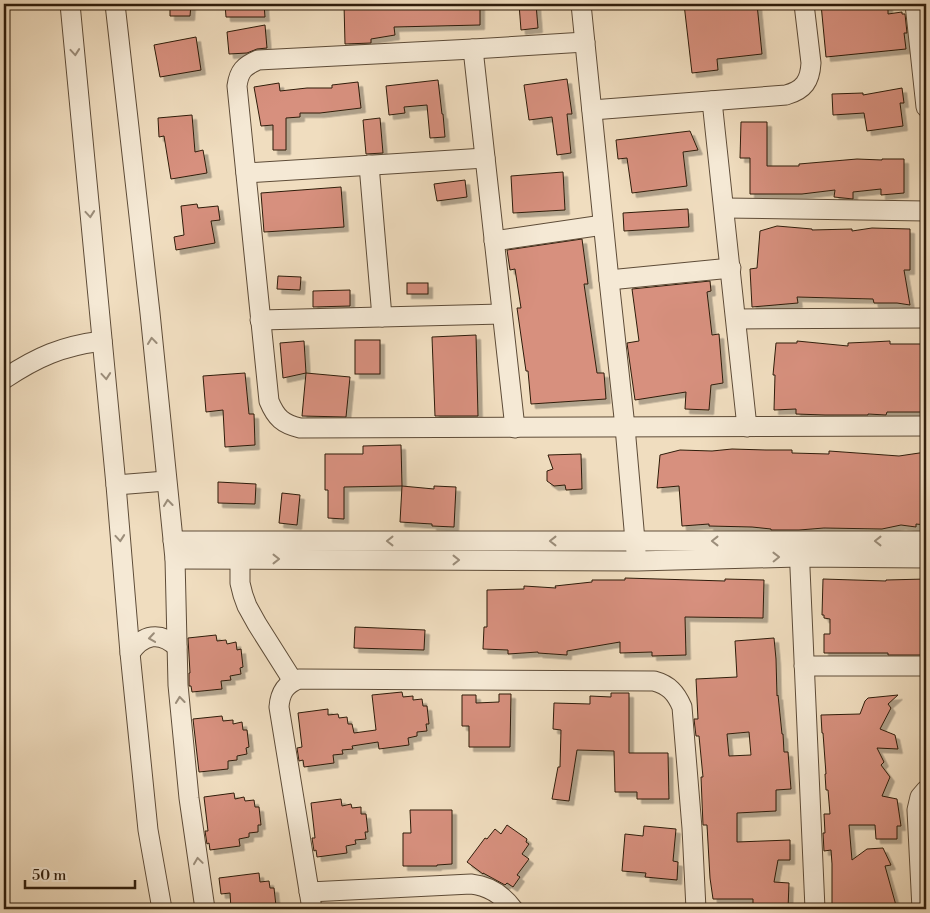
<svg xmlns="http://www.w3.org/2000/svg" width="930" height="913" font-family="'Libre Bodoni',serif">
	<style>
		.building { fill: #d7907e; stroke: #2e1c0b; fill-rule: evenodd; filter: url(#shadow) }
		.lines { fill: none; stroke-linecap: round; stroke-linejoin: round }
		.minor-casing { stroke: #5e4c38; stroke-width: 21 }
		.minor { stroke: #f5e9d5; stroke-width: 19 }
		.oneway { stroke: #9b8d7a }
	</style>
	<defs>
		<filter id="shadow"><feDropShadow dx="4.5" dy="4.5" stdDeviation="0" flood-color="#0004"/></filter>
	</defs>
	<rect width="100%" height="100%" fill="#f0ddbf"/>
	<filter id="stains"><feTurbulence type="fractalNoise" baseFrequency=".004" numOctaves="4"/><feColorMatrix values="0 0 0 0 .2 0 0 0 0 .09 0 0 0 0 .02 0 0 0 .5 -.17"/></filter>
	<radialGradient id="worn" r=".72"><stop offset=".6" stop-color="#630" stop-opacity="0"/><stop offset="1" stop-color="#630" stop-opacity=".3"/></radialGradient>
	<g class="building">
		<polygon points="170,4 191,4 190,16 170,16"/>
		<polygon points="225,4 264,4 265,17 226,17"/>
		<polygon points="344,4 363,4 363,9 400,4 424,4 424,6 447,5 447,4 480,4 480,25 394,27 395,35 371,39 371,43 345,44"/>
		<polygon points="519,4 536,4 538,28 521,30"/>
		<polygon points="684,4 757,4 762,54 717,59 718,70 692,73"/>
		<polygon points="821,4 888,4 888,14 902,12 902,14 905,14 907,33 904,33 906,49 826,57"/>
		<polygon points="265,25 267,48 257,49 247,53 229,54 227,32"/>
		<polygon points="196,37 201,70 160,77 154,45"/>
		<polygon points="567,79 572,114 567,114 571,153 557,155 552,117 529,120 524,85"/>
		<polygon points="438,80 442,114 443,114 445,137 430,138 427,105 404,107 405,113 389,115 386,86"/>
		<polygon points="358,82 361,108 320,113 300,113 300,117 286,118 286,150 273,150 273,125 261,126 254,87 279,83 280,91 307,88 332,88 332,85"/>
		<polygon points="902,88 904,103 900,103 903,126 867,131 864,113 833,115 832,94 863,93 863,95"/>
		<polygon points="192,115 195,152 203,150 207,173 171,179 164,136 159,137 158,118"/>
		<polygon points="380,118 383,153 366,154 363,120"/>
		<polygon points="741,122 767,122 767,166 799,166 799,164 857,159 882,160 882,159 904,159 904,193 881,195 881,189 853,192 853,199 834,197 835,190 802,194 750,194 750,158 740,158"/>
		<polygon points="690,131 698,150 683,152 687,186 632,193 627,158 618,159 616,140"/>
		<polygon points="563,172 565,210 513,213 511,176"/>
		<polygon points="465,180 467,197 437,201 434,184"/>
		<polygon points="341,187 344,227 264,232 261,193"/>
		<polygon points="197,204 198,208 218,206 220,220 211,221 215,243 176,250 174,237 184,235 181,206"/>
		<polygon points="688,209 689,227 624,231 623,213"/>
		<polygon points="777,226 812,229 812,230 852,229 852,231 872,228 910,229 910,270 904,270 910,305 897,303 874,303 873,299 797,297 798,303 752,307 750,269 757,268 760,231"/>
		<polygon points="582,239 588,284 584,284 597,373 604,373 606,399 531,404 528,371 526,371 517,308 521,308 515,269 510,270 507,250"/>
		<polygon points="278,276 301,277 300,290 277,289"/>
		<polygon points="710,281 711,291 707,292 712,335 719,334 723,383 711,385 709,410 685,409 686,392 635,400 627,343 639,341 632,289"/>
		<rect x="407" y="283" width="21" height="11"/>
		<polygon points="350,290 350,306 313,307 313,291"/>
		<polygon points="476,335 478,416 435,416 432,337"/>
		<rect x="355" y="340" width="25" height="34"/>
		<polygon points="304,341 306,373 283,378 280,343"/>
		<polygon points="797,341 848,346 848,343 871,342 890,341 890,344 926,344 926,412 887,412 886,415 868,414 868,415 825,415 796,414 796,409 774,410 775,375 773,375 776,343 797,343"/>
		<polygon points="245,373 249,414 254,414 255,445 225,447 223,410 206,412 203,376"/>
		<polygon points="306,373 350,377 346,417 302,416"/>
		<polygon points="401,445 402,486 344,487 344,519 328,518 328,490 325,490 325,454 363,454 363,446"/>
		<polygon points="732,449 766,450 792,450 792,453 829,454 829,451 899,456 926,452 926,525 916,524 916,527 901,525 882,529 824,528 799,530 771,530 771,529 752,527 709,526 709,524 682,526 679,486 657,488 660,455 680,450 712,451"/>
		<polygon points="581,454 582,489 566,490 565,485 554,486 547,481 547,471 553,469 548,455"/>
		<polygon points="218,482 256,484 255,504 218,503"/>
		<polygon points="402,486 434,489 434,486 456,487 454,527 432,526 432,524 400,522"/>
		<polygon points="282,493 300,495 297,525 279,523"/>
		<polygon points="625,578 725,581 725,579 764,580 763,618 685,617 686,655 652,656 652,652 620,653 620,642 567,651 567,655 538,653 538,652 508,654 508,650 483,649 484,627 487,627 487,590 524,589 524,586 556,588 555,586 592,582 592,580 625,580"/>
		<polygon points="823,579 886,581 886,580 926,579 926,655 888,655 888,653 824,653 824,634 830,634 830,619 824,618 824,615 822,615"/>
		<polygon points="355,627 425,630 424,650 354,648"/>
		<polygon points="216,635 217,641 226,640 227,644 236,642 237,650 241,649 243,667 240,668 241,674 230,676 231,680 221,681 222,689 192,692 191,686 189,686 189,673 190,673 188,638"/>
		<path d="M774,638L776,659L777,696L778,695L782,734H783L784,752H788L791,789L776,790V811L737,813V842L790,840V860H778L774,882L789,883L788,909H753V899H713L710,878L707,825H703L701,777H703L699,736H696L694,719H698L696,679L737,677L735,641ZM749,732L751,755L729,756L727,734Z"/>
		<polygon points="402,692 403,697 413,696 413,700 422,699 423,706 427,706 429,724 426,724 427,731 417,732 417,736 408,738 409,745 379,749 378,742 352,746 353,749 342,750 343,754 333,755 334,763 304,767 303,760 299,761 297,748 302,747 298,713 328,709 328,715 338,714 339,718 347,717 348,724 352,724 354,733 376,730 372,695"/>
		<polygon points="611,693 629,693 629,753 668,753 669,799 637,799 637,792 615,792 614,751 577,750 569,801 552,799 558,767 560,767 561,730 553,729 554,703 590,704 590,696 611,697"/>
		<polygon points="499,694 511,694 510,747 469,747 469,726 462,726 462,695 476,695 476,703 499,702"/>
		<polygon points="898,695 888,704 891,708 880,729 895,735 898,749 877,748 884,762 881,765 890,777 882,796 897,799 901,826 897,826 897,839 876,839 875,825 849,825 852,860 867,849 883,848 891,865 885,866 897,909 832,909 832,864 831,850 824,851 823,833 825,833 824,814 830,814 828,790 826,790 825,774 826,774 823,733 822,733 821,715 860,714 865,701 868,698"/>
		<polygon points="222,716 223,721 233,720 233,724 242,722 243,730 247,730 249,747 246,748 247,754 237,756 237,760 228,761 228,769 199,772 193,719"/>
		<polygon points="234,793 235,799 244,797 245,801 254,800 255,807 259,807 261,825 258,825 258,832 249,833 249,837 239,839 240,846 210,850 209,843 207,844 205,831 208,831 204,797"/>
		<polygon points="341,799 342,806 351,804 352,808 361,807 361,814 366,814 368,832 365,832 366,839 355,840 356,844 346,846 347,853 317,857 316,850 314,851 312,838 315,838 311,803"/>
		<polygon points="410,810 452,810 452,864 437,865 437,866 403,866 403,833 411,833"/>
		<polygon points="507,825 527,839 526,842 529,844 522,854 529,859 517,875 520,877 513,887 507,883 505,885 483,873 483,874 467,862 485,838 487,839 495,829 501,834"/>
		<polygon points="644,826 676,829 673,861 678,862 677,880 645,877 646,873 622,871 625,834 643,836"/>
		<polygon points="259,873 260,882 269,881 270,888 274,888 276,906 273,906 274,909 231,909 230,893 221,894 219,878"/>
	</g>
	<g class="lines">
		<defs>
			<g id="minor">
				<polyline points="70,4 116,485 130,653 148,830 162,909"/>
				<polyline points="115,4 150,313 175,559 178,685 189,798 205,909"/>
				<polyline points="581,4 609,280 625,427 636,552"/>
				<polyline points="915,4 926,107"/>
				<path d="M585,42L473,49L258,60C244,66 239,71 237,86L269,401C276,418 283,424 300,428L926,426"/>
				<polyline points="473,49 515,428"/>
				<polyline points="712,101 747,427"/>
				<path d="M592,110L786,95C804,90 810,81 811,63L804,4"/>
				<polyline points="369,165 382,317"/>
				<polyline points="246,173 485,158"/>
				<polyline points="724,208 926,211"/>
				<polyline points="494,241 603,225"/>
				<polyline points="609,280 731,268"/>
				<polyline points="736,319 926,318"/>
				<polyline points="260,320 502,314"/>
				<path d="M4,379C37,357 62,346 102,341"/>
				<polyline points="116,485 166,481"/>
				<polyline points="173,541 926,541"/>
				<polyline points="799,546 815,909"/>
				<polyline points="175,559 637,561 799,557 926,558"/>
				<polyline points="240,559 240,583 243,595 247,606 257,624 293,681"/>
				<path d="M130,653C143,634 160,631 177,647"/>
				<polyline points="804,666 926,666"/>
				<path d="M309,892L471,884C489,886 502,894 513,909"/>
				<path d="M312,909L279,707C280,693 285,684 299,679L654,681C669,685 676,693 682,707L692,828L696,909"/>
				<polyline points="922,909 917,810 920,797 926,790"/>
			</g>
		</defs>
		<use href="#minor" class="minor-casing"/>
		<use href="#minor" class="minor"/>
	</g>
	<defs><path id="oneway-chevron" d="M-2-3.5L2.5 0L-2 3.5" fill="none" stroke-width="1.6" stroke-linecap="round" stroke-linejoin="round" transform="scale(1.25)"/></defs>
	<g class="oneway">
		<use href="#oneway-chevron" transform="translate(75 52) rotate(85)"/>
		<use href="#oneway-chevron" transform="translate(90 214) rotate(85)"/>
		<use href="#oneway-chevron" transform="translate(152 341) rotate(-96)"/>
		<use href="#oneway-chevron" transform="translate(106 376) rotate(85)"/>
		<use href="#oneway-chevron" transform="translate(168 503) rotate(-96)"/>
		<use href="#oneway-chevron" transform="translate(120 538) rotate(85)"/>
		<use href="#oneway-chevron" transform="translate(390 541) rotate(180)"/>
		<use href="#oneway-chevron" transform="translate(553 541) rotate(180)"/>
		<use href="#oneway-chevron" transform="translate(715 541) rotate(180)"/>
		<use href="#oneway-chevron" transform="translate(878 541) rotate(180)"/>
		<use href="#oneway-chevron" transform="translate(776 557) rotate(-1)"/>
		<use href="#oneway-chevron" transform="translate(276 559)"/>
		<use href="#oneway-chevron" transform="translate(456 560)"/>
		<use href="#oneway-chevron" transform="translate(152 638) rotate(172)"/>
		<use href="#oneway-chevron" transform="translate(180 700) rotate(-96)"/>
		<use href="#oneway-chevron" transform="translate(198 861) rotate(-98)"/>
	</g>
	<rect width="930" height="913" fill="none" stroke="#f0ddbf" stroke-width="20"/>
	<rect x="5" y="5" width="920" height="903" fill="none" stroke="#2e1c0b" stroke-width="2.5"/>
	<rect x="10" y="10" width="910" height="893" fill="none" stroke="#2e1c0b"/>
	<path d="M25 880v8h110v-8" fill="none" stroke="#2e1c0b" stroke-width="2.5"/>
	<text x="32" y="880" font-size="15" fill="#2e1c0b" stroke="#f5e9d5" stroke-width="4" paint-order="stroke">50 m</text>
	<rect width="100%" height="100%" filter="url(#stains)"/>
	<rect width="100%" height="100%" fill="url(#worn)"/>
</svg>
